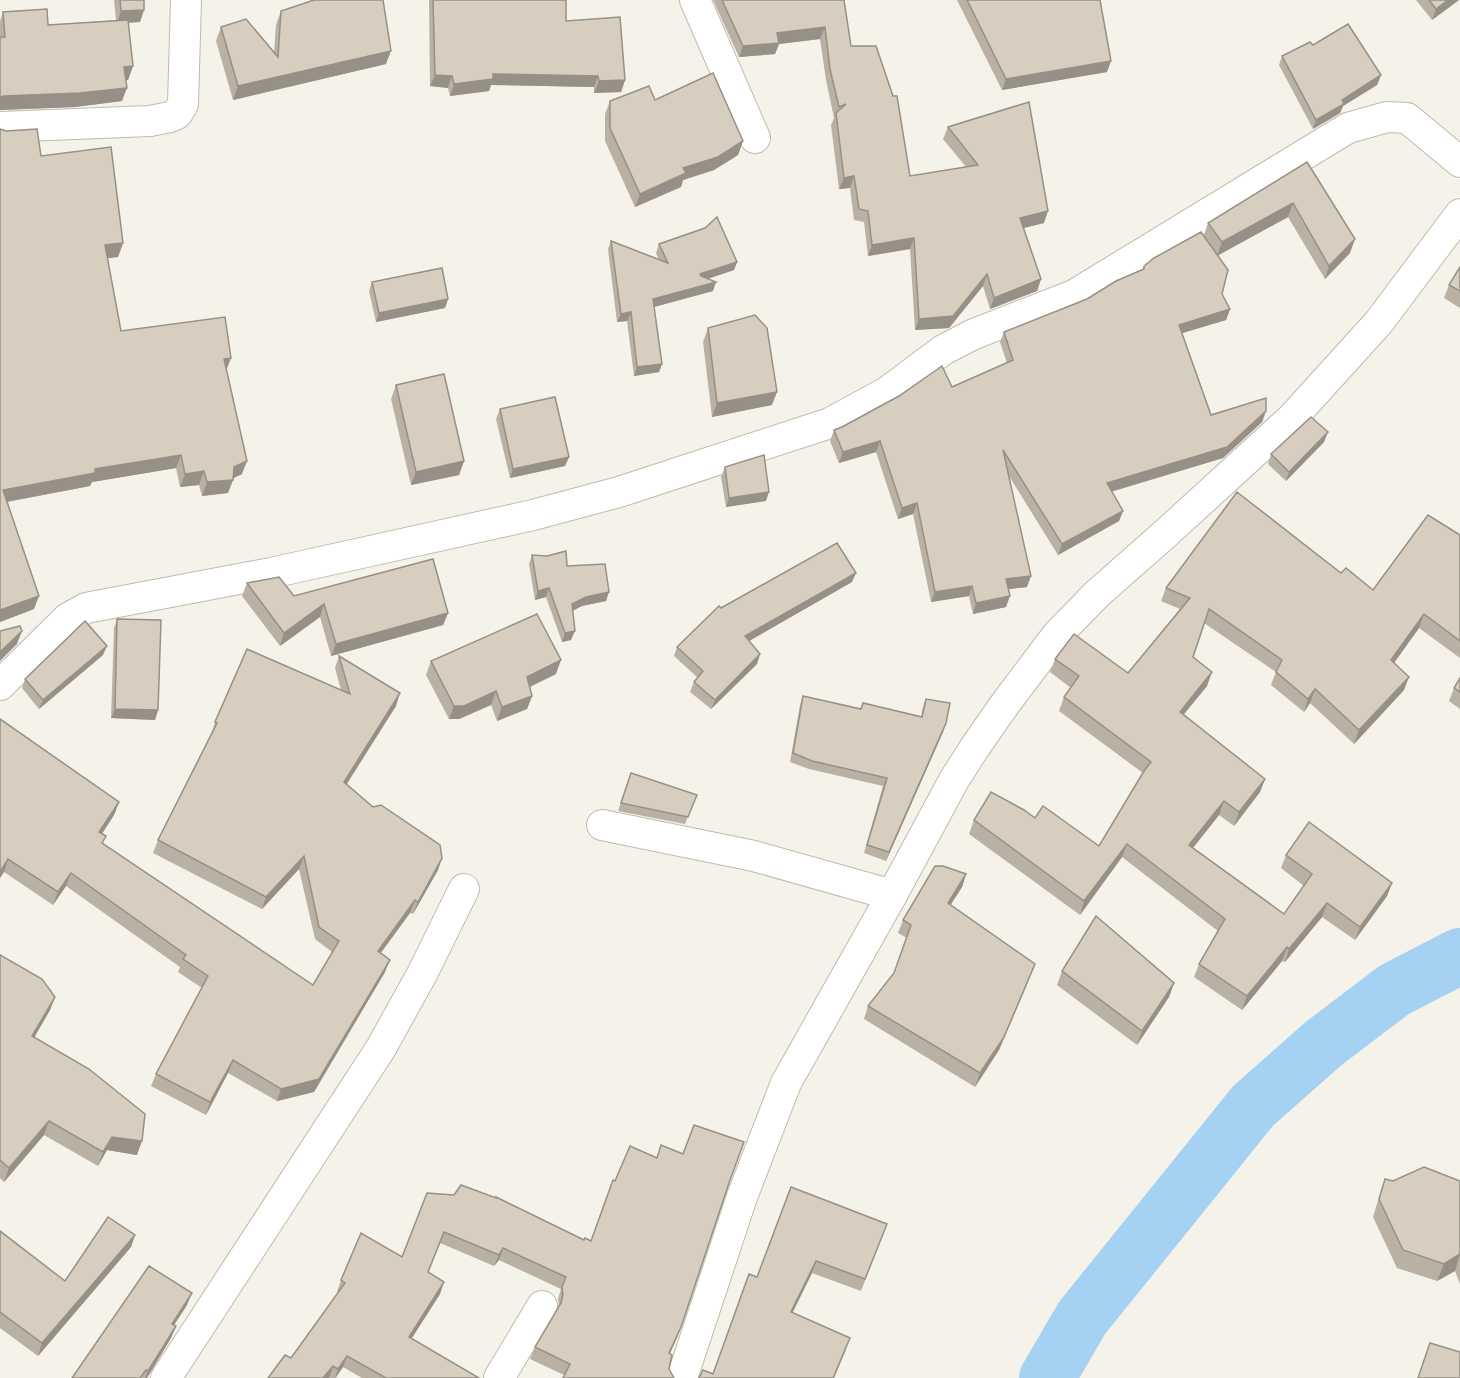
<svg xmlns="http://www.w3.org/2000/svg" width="1460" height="1378" font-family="'Asap Condensed',sans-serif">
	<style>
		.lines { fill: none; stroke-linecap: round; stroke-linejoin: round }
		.river { stroke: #a5d1f3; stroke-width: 56 }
		.minor-casing { stroke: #c1baac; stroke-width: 32 }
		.minor { stroke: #fff; stroke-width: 30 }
		.wall { fill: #b9b1a4 }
		.shaded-wall { fill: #969086 }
		.building { fill: #d7cebf; stroke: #969086; stroke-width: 1.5 }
	</style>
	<rect width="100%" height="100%" fill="#f5f2ea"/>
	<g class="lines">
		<polyline class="river" points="1047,1378 1082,1318 1253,1106 1323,1044 1394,990 1460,956"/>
		<defs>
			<g id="minor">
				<polyline points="695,0 755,138"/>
				<polyline points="0,127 150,121 170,117 177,114 183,104 186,0"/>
				<polyline points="0,685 68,618 86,608 271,573 533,515 619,492 830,423 887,392 943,350 974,334 1074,295 1348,128 1387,117 1407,118 1460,162"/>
				<polyline points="602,825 754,856 892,895"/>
				<polyline points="166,1378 381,1048 422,974 464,889"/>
				<polyline points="499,1378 542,1306"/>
				<polyline points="682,1378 742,1197 786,1083 892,895 954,780 975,747 1005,704 1057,635 1097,594 1165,534 1292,418 1379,322 1460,214"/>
			</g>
		</defs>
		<use href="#minor" class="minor-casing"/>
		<use href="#minor" class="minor"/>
	</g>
	<g class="wall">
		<polygon points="114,0 144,0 144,10 140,22 128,23 133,66 128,80 126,80 122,101 75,107 0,110 0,21 3,12 48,25 116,20"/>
		<polygon points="429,0 566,0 566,21 625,80 621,92 594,93 594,87 491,85 489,91 450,96 448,88 430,86"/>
		<polygon points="713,0 844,0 851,46 910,176 966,167 943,139 948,127 1044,223 1023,228 1041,279 1037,291 990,309 983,286 949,328 915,330 910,249 868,256 864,222 854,220 850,188 839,189 831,125 834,118 826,80 820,39 779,44 775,54 739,57"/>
		<polygon points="957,0 1100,0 1107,72 1002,90"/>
		<polygon points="1416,0 1459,0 1432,20"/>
		<polygon points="281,11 386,64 233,100 216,41 221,27 274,52 276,25"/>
		<polygon points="1313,45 1381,75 1377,85 1343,106 1340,113 1313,129 1279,65 1282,56"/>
		<polygon points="655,100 743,141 738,155 714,170 683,180 681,187 635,207 605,141 605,114 610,101"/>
		<polygon points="0,129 41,156 123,243 118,257 107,258 121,331 226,371 242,474 233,478 228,493 202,496 199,485 180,487 176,468 92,482 90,486 7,502 34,609 0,622"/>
		<polygon points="1307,162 1350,253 1325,279 1288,217 1218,255 1222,294 1230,309 1226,320 1182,333 1211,415 1266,411 1262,422 1223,458 1111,492 1123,511 1119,521 1058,555 1009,476 1027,587 1009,589 1006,607 973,614 969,596 931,602 913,514 898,519 876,452 839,463 830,441 834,430 952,387 1007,363 1000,342 1004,332 1087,299 1142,270 1144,266 1204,235 1208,223"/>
		<polygon points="611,241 659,260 656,253 659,244 737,262 734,270 708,279 713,291 654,307 662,364 659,372 634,376 627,321 617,322 608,249"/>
		<polygon points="1460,267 1460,308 1444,298 1449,285"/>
		<polygon points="372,282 448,299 445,308 376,322 369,291"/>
		<polygon points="708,328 772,405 712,417 703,342"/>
		<polygon points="396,385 464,461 459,475 411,485 391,399"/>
		<polygon points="500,409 569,457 565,466 510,478 496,419"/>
		<polygon points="1324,442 1286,481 1268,464 1271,454"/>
		<polygon points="725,467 766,501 726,507 721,477"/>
		<polygon points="1460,535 1460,658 1419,628 1394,663 1404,690 1354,744 1310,703 1304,712 1271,685 1276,672 1204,623 1193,657 1207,686 1184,714 1265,779 1260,792 1234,826 1219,815 1193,848 1284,914 1304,886 1281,868 1286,855 1392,883 1387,896 1355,940 1322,917 1285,962 1282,961 1242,1010 1194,977 1199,964 1218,931 1122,857 1080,915 969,834 974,820 1035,818 1099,846 1143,773 1059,711 1064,697 1071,688 1050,672 1055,659 1128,673 1180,609 1161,601 1166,588 1341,573 1373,590"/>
		<polygon points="532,555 567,566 606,601 582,606 572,611 571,640 562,642 546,597 535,600 529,564"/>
		<polygon points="852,582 749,641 760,654 757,664 711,709 690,692 694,682 698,678 674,656 677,647 721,608"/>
		<polygon points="247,583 294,596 448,613 443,625 331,656 320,617 280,646 242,596"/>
		<polygon points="117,619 158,710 155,720 111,718 114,628"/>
		<polygon points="103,655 39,709 22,688 25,679"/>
		<polygon points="339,656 396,706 347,784 438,870 413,914 410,913 381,953 385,972 314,1092 277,1101 228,1073 206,1115 151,1086 156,1074 202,988 178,972 180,967 66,886 53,905 4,872 0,878 0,719 119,802 114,815 102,834 106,836 103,843 313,985 332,952 315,939 299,869 262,909 153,853 158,840 211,735 215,722 341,690 335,668"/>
		<polygon points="431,661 556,674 530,687 532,696 527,709 497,721 491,705 459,719 449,719 426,675"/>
		<polygon points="1460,678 1460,709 1449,701 1454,688"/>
		<polygon points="803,696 861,709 863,703 921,717 923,707 926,699 943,732 886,861 864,853 883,786 809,769 790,762 800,705"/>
		<polygon points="631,773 697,795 685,824 618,811"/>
		<polygon points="966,874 962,887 950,905 1030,977 999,1050 975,1087 864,1019 868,1006 894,974 907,938 898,933 903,920"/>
		<polygon points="0,955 55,997 50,1010 34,1037 137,1155 107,1150 98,1166 44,1135 4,1182 0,1178"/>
		<polygon points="1062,971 1174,983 1169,997 1137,1045 1057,985"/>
		<polygon points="657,1158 729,1183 681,1327 670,1354 564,1375 530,1359 535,1347 559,1306 558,1299 561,1289 499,1260 494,1266 440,1243 428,1273 440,1294 411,1339 479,1378 362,1378 343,1367 336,1378 268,1378 291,1358 338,1293 337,1292 341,1280 402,1257 427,1193 584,1240 591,1241 615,1181"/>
		<polygon points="1385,1179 1393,1181 1460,1181 1460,1284 1455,1271 1437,1281 1397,1268 1373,1217 1379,1197"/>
		<polygon points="887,1224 861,1291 812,1273 792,1313 846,1350 834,1378 699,1378 713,1374 757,1277"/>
		<polygon points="0,1231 65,1281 135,1235 131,1247 38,1356 0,1328"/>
		<polygon points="187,1305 174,1325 176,1326 171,1338 147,1378 72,1378"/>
	</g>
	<g class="shaded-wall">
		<polygon points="1448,0 1459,0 1432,20 1436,9"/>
		<polygon points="144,10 140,22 117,23 121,11"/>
		<polygon points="825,27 820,39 779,44 775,54 739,57 743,46 777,33"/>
		<polygon points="391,51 386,64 233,100 238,86"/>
		<polygon points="1111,61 1107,72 1002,90 1006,79"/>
		<polygon points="133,66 128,80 119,81 124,67"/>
		<polygon points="493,74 598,76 594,87 491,85 489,91 450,96 454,84"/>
		<polygon points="435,75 452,76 448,88 430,86"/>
		<polygon points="1381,75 1377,85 1343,106 1340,113 1313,129 1316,120 1342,100"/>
		<polygon points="625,80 621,92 594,93 599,81"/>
		<polygon points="127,88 122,101 75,107 0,110 0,97 4,96"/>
		<polygon points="743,141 738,155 714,170 683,180 681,187 635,207 640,194 683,168"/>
		<polygon points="854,176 850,188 839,189 844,178"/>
		<polygon points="1293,203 1288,217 1217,256 1222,242"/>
		<polygon points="1048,211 1044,223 1016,230 1020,218"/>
		<polygon points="914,238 910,249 868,256 872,245"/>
		<polygon points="1355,239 1350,253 1325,279 1329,266"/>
		<polygon points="123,243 118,257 100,259 105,245"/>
		<polygon points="737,262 734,270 697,282 700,274"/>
		<polygon points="987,274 983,286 949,328 915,330 919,319"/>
		<polygon points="1041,279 1037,291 990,309 994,298"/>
		<polygon points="716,282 713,291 650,308 653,299"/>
		<polygon points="448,299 445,308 376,322 379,313"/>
		<polygon points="1230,309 1226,320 1176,335 1179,325"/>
		<polygon points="631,312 627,321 617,322 621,314"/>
		<polygon points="231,358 226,371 224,359"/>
		<polygon points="662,364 659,372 634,376 637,367"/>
		<polygon points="777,392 772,405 712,417 717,403"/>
		<polygon points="1266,411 1262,422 1223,458 1103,494 1107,483"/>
		<polygon points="1328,432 1324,442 1286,481 1289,472"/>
		<polygon points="880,441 876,452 839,463 843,452"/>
		<polygon points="181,455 176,468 92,482 90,486 0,503 3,490 95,469"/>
		<polygon points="569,457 565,466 510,478 513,469"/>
		<polygon points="247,461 242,474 230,480 233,480 228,493 202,496 207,482"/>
		<polygon points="464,461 459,475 411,485 416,472"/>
		<polygon points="204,471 199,485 180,487 185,474"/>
		<polygon points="769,492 766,501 726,507 729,498"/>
		<polygon points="917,503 913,514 898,519 902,508"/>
		<polygon points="1123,511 1119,521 1058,555 1062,544"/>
		<polygon points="856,573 852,582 742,645 745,636"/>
		<polygon points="1031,576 1027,587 1002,590 1006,579"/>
		<polygon points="972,586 969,596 931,602 935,592"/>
		<polygon points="549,588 546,597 535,600 538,591"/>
		<polygon points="609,592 606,601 582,606 568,613 572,604 586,597"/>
		<polygon points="39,596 34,609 0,622 0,610"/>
		<polygon points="1010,596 1006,607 973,614 976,603"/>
		<polygon points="324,604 320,617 280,646 284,633"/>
		<polygon points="448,613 443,625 331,656 336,644"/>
		<polygon points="1424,614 1419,628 1386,674 1391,660"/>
		<polygon points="22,631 17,644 0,661 0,652"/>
		<polygon points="575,631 571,640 562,642 565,633"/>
		<polygon points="107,646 103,655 39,709 43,700"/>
		<polygon points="760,654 757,664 711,709 715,700"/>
		<polygon points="561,660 556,674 523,690 527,677"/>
		<polygon points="1212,672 1207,686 1175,725 1180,712"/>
		<polygon points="1409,677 1404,690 1354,744 1359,730"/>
		<polygon points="1315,689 1310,703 1304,712 1308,699"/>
		<polygon points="496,691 491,705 459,719 449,719 454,706"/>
		<polygon points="400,693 396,706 340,794 344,782"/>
		<polygon points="532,696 527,709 497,721 502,707"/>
		<polygon points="115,709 158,710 155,720 111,718"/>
		<polygon points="946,723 943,732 886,861 889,852"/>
		<polygon points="1265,779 1260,792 1234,826 1239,812"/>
		<polygon points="1224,801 1219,815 1184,859 1189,845"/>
		<polygon points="119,802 114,815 95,844 99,832"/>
		<polygon points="1127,844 1122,857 1080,915 1084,901"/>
		<polygon points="304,856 299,869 262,909 266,897"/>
		<polygon points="442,858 438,870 413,914 418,902"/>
		<polygon points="8,859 4,872 0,878 0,872"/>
		<polygon points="71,873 66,886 53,905 58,892"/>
		<polygon points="966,874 962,887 943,917 948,903"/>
		<polygon points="1392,883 1387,896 1355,940 1360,927"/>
		<polygon points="415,900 410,913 373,963 378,951"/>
		<polygon points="1327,903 1322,917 1285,962 1289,949"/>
		<polygon points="1287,947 1282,961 1242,1010 1247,996"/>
		<polygon points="390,960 385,972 314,1092 277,1101 281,1089"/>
		<polygon points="1035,964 999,1050 975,1087 980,1073"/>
		<polygon points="1174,983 1169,997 1137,1045 1142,1031"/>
		<polygon points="55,997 50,1010 27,1050 32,1036"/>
		<polygon points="233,1060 228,1073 206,1115 210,1102"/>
		<polygon points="49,1121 44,1135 4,1182 9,1168"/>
		<polygon points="112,1137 142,1141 137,1155 107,1150 98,1166 103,1152"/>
		<polygon points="135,1235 131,1247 38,1356 42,1343"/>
		<polygon points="503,1248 499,1260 494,1266 499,1255"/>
		<polygon points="1460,1254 1455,1271 1437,1281 1444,1264"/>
		<polygon points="816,1261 812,1273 787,1324 791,1312"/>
		<polygon points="444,1282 440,1294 405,1349 409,1337"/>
		<polygon points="192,1293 187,1305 167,1336 172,1324"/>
		<polygon points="176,1326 171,1338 147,1378 145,1378 148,1371"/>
		<polygon points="681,1327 677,1338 664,1365 669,1353"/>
		<polygon points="347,1356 343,1367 335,1378 338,1369"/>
		<polygon points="333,1366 329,1378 323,1378"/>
	</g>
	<g class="building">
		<polygon points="120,0 144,0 144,10 121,11"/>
		<polygon points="314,0 383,0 391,51 238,86 221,27 246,19 278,57 281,11"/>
		<polygon points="433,0 566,0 566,21 620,17 625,80 599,81 598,76 493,74 493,79 454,84 452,76 435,75"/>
		<polygon points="722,0 844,0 851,46 876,46 893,96 897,96 910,176 978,165 948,127 1029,102 1048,211 1020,218 1041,279 994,298 987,274 953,316 919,319 914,238 872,245 868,211 859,209 854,176 844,178 836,113 846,104 839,107 830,69 825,27 777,33 779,43 743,46"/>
		<polygon points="967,0 1100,0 1111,61 1006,79"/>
		<polygon points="1429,0 1448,0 1436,9"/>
		<polygon points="47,9 48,25 128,20 133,66 124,67 127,88 80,93 4,96 0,97 0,37 5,37 3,12"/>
		<polygon points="1348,24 1381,75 1342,100 1344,104 1316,120 1282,56 1310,42 1313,45"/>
		<polygon points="713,73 743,141 718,157 683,168 686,173 640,194 610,128 610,101 649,86 655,100"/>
		<polygon points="0,129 6,131 37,129 41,156 111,147 123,243 105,245 121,331 225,317 231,358 224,359 247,461 234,467 233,480 207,482 204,471 185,474 181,455 95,469 95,473 3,490 39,596 0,610"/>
		<polygon points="1307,162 1355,239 1329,266 1293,203 1222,242 1208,223"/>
		<polygon points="717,217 737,262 700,274 701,276 716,282 653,299 662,364 637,367 631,312 621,314 611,241 668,263 659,244 705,228"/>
		<polygon points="1201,232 1228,270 1222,294 1230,309 1179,325 1211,415 1266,398 1266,411 1227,447 1107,483 1123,511 1062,544 1003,450 1031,576 1006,579 1010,596 976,603 972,586 935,592 917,503 902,508 880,441 843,452 834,430 842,427 899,396 942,366 952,387 1013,360 1004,332 1087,299 1116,281 1144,269 1144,266 1154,258"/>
		<polygon points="1460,267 1460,291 1449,285"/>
		<polygon points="442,268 448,299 379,313 372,282"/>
		<polygon points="755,315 767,328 777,392 717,403 708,328"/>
		<polygon points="444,374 464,461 416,472 396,385"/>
		<polygon points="555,397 569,457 513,469 500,409"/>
		<polygon points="1311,417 1328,432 1289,472 1271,454"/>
		<polygon points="764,455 769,492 729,498 725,467"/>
		<polygon points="1237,492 1341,573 1346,568 1373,590 1428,515 1460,535 1460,641 1424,614 1391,660 1409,677 1359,730 1315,689 1308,699 1276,672 1282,660 1209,609 1193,657 1212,672 1180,712 1265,779 1239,812 1224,801 1189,845 1284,914 1312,874 1286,855 1309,822 1392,883 1360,927 1327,903 1289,949 1287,947 1247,996 1199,964 1225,919 1127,844 1084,901 974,820 991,792 1024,810 1035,818 1043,806 1099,846 1144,771 1151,762 1064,697 1079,676 1055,659 1074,634 1128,673 1190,598 1166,588"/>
		<polygon points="837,543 856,573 745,636 760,654 715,700 694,682 703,671 677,647 719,606 721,608"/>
		<polygon points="566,551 567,566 605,564 609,592 586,597 572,604 575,631 565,633 549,588 538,591 532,555 547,556"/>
		<polygon points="433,559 448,613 336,644 324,604 284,633 247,583 279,577 294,596"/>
		<polygon points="537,614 561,660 527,677 532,696 502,707 496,691 464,706 454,706 431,661"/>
		<polygon points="117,619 161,620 158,710 115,709"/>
		<polygon points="85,621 107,646 43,700 25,679"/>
		<polygon points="20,626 22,631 0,652 0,631"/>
		<polygon points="247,649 350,694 339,656 400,693 344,782 373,807 381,805 440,845 442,858 418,902 415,900 378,951 390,960 319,1079 281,1089 233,1060 210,1102 156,1074 208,976 183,959 186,955 71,873 58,892 8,859 0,872 0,719 119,802 99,832 106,836 102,843 313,985 339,941 319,927 304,856 266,897 158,840 217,723 215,722"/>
		<polygon points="1460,678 1460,692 1454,688"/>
		<polygon points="803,696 861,709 863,703 922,717 926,699 950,703 946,723 889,852 867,845 887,778 812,761 793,753"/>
		<polygon points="631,773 697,795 688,817 621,803"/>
		<polygon points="935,866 943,866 966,874 948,903 1035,964 1004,1037 980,1073 868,1006 894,973 911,925 903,920"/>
		<polygon points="1096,916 1174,983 1142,1031 1062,971"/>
		<polygon points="0,955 42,979 55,997 32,1036 89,1069 145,1114 142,1141 112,1137 103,1152 49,1121 9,1168 0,1160"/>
		<polygon points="694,1125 744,1142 730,1180 681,1327 669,1353 672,1355 669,1369 674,1378 563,1378 570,1364 535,1347 561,1303 563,1295 562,1287 566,1277 503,1248 499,1255 444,1232 428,1272 444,1282 409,1337 479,1378 386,1378 347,1356 338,1369 333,1366 323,1378 268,1378 285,1355 291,1358 345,1283 341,1280 361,1233 402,1257 427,1193 454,1195 461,1185 496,1198 496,1197 584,1240 585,1238 591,1241 613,1180 615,1181 630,1146 657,1158 661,1145 683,1154"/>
		<polygon points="1424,1167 1460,1181 1460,1254 1444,1264 1403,1250 1379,1199 1385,1179 1393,1181"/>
		<polygon points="791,1187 887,1224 865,1279 816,1261 791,1312 850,1338 833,1378 699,1378 703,1370 713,1374 749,1274 757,1277"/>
		<polygon points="108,1217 135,1235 42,1343 0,1312 0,1231 65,1281"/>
		<polygon points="149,1266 192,1293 172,1324 176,1326 148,1371 146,1370 140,1378 72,1378"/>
		<polygon points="1430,1343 1460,1352 1460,1378 1418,1378"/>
	</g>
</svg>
